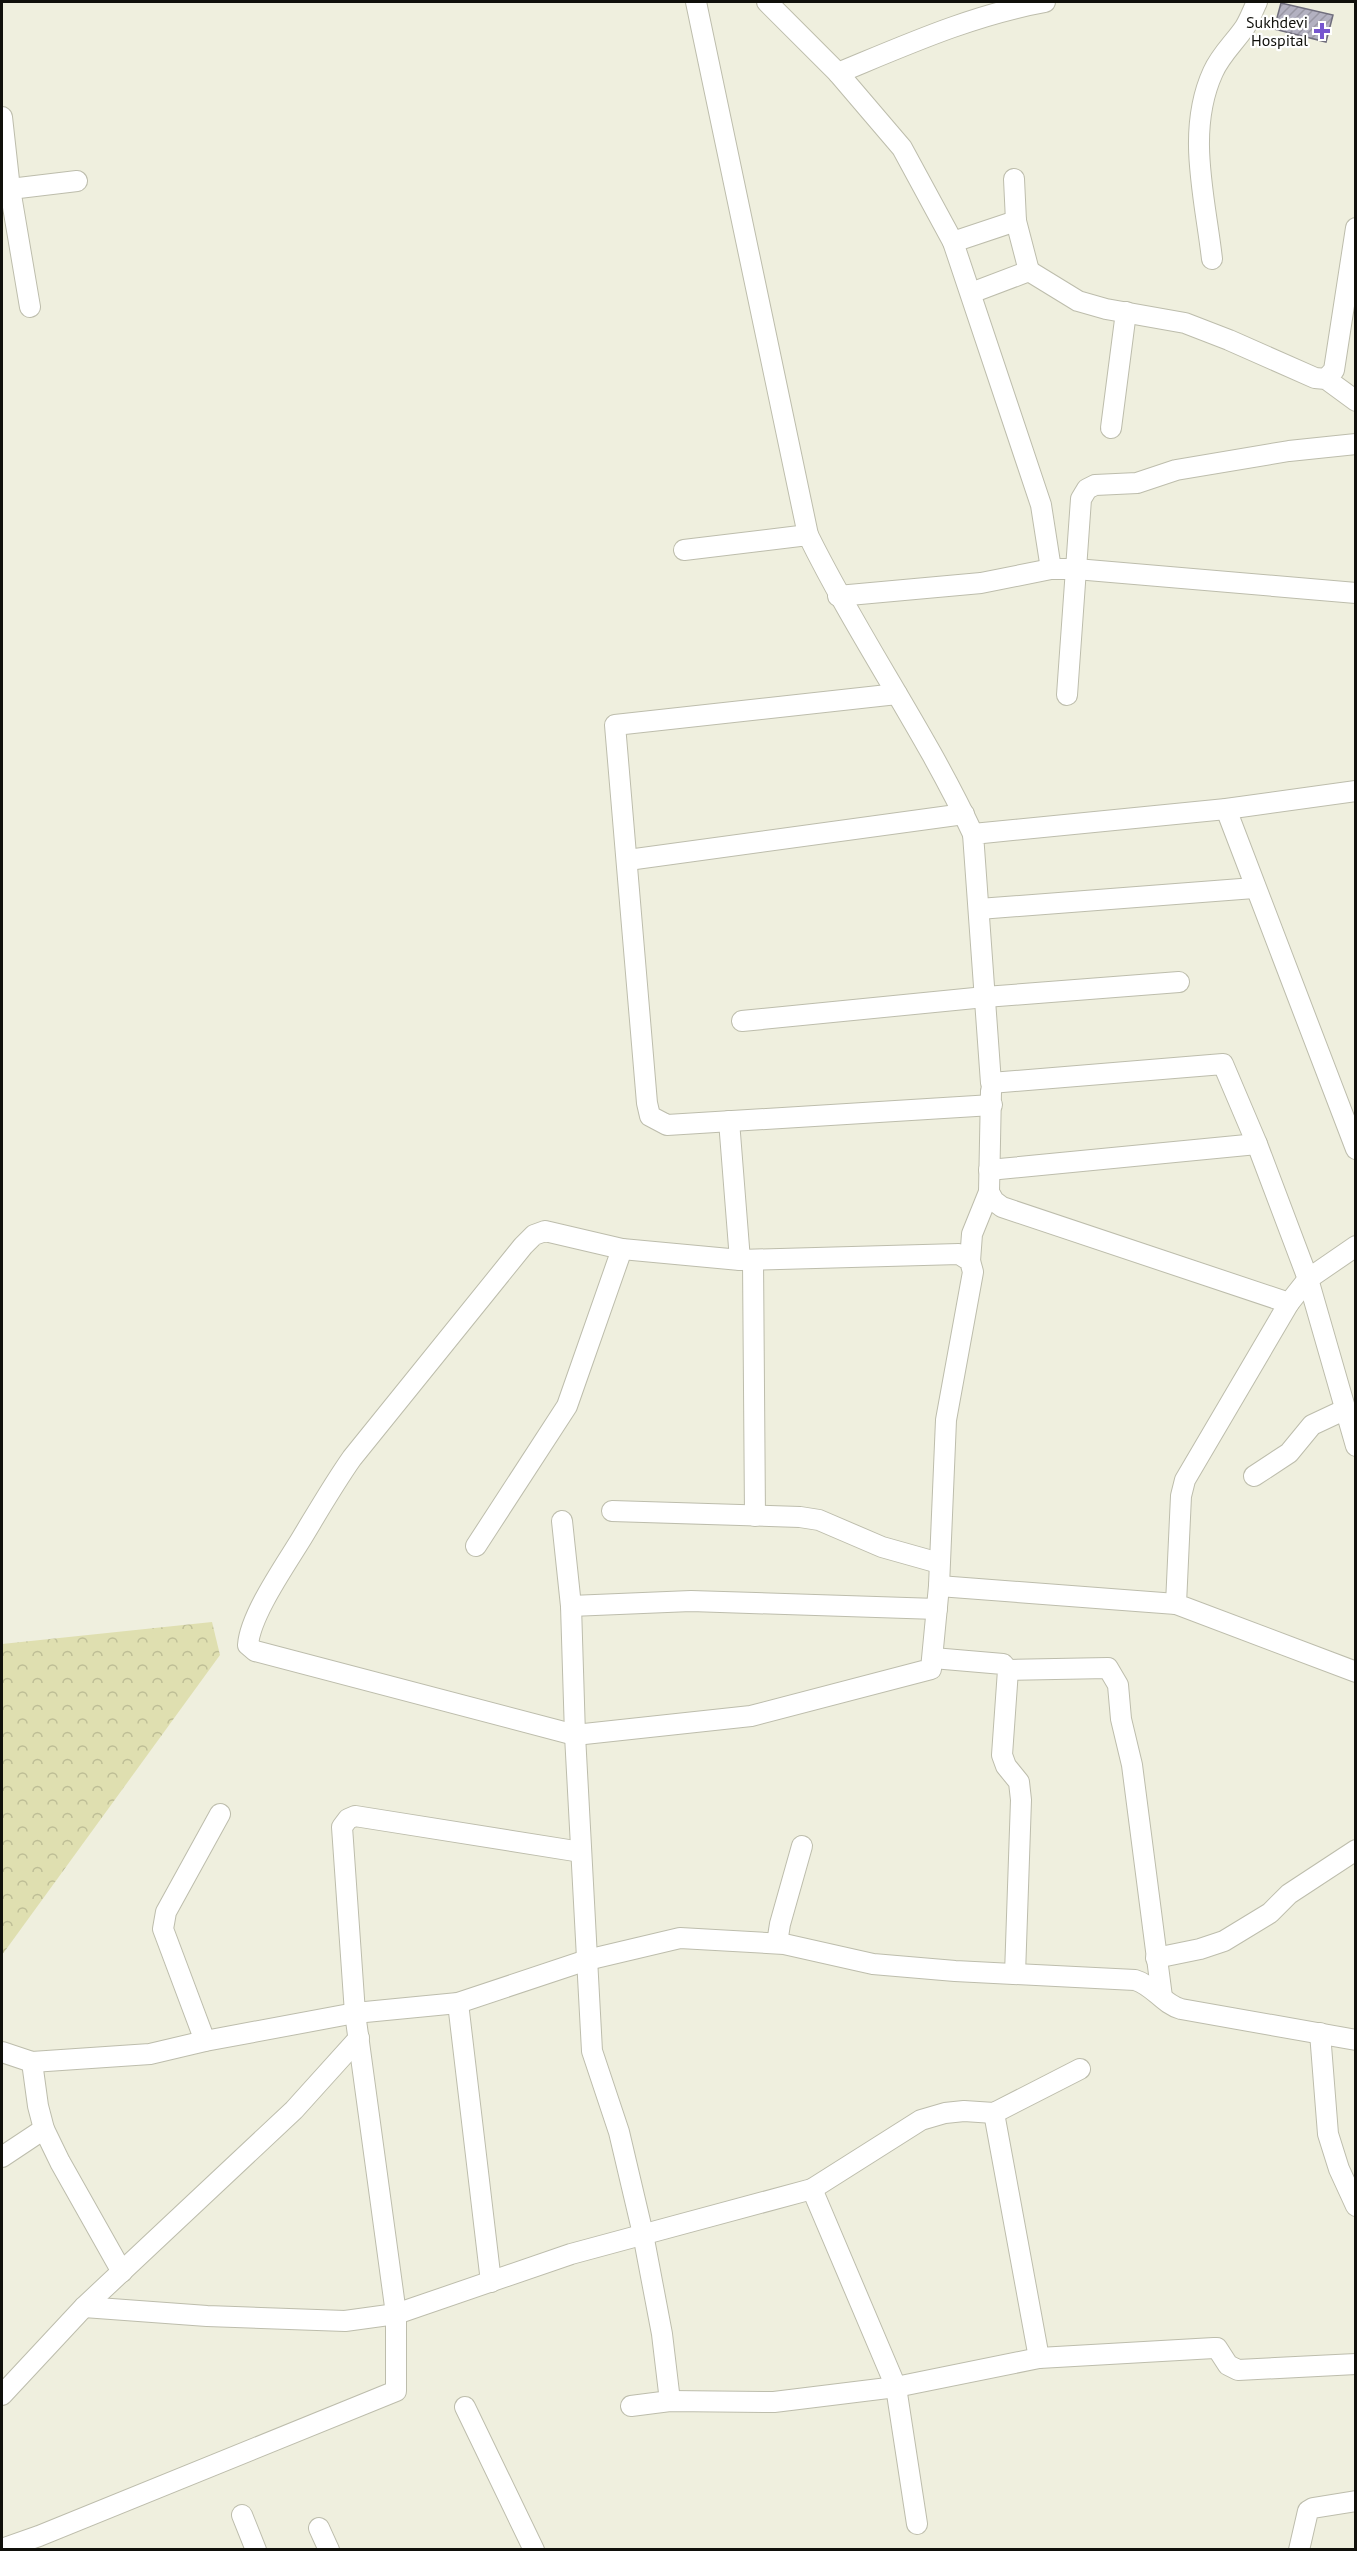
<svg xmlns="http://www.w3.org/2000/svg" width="1357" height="2551" font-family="'PT Sans',sans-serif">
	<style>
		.park { fill: url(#park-crowns) }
		.building { fill: url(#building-hatch); stroke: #706e7d; stroke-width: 1.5 }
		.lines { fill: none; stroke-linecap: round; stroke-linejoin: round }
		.street-casing { stroke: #bdbdac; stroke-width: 22 }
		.street { stroke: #fff; stroke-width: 20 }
		.poi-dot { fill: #7656cf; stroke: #fff; stroke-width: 2 }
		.labels { text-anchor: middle; stroke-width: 4.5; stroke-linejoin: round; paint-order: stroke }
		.poi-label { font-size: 16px; fill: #10100b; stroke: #fff; text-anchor: end }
	</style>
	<defs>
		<pattern id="park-crowns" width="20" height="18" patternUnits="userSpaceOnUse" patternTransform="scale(1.5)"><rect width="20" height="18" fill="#dfdfb0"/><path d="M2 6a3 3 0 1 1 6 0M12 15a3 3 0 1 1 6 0" fill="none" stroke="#bebe96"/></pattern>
		<pattern id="building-hatch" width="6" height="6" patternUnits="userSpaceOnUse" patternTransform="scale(1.5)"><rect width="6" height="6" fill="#b3b1c1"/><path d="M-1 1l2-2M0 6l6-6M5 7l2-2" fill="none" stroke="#9997a4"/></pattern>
	</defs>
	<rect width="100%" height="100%" fill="#efefde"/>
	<polygon class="park" points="212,1622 220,1655 2,1955 2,1644"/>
	<polygon class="building" points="1281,3 1333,15 1326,42 1274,29"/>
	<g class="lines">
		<defs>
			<g id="street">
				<polyline points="696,2 808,535"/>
				<polyline points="767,2 838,73 902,148 953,242 1041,505 1051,569"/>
				<path d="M838,73C906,45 972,15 1045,2"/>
				<polyline points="2,117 10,189 30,307"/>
				<polyline points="1014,179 1016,221 1029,271"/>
				<polyline points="2,190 77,181"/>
				<polyline points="953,242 1016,221"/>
				<path d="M1212,259C1205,197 1186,131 1213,72C1221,54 1235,42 1245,27C1250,19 1253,10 1257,2"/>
				<polyline points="971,293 1029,271 1078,301 1106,309 1185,323 1229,340 1315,378 1326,379 1356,401"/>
				<polyline points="1326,379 1334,370 1356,228"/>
				<polyline points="1111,428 1126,312"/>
				<path d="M684,550L808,535C858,637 925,731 973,834"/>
				<polyline points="838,596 981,583 1051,569 1076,569 1356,593"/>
				<polyline points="897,694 615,725 647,1103 650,1116 667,1125 992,1105"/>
				<polyline points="1067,695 1081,499 1087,489 1095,485 1137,483 1176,470 1289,451 1356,444"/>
				<polyline points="1356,791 1226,809 973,834 991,1083 1223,1064 1257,1144 1308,1279 1356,1246"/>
				<polyline points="1226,809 1356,1149"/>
				<polyline points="628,860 964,814"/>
				<polyline points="979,909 1254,888"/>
				<polyline points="742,1021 985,997 1179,982"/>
				<polyline points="991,1091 989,1192 994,1201 1002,1207 1289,1303 1308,1279"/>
				<polyline points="729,1121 740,1260"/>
				<polyline points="989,1170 1257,1144"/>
				<path d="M545,1231L622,1249L740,1260L959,1254L970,1261L973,1272L946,1420L939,1586L931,1669L751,1716L575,1735L255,1651L248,1645C250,1616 284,1567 300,1541C317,1513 333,1485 352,1458L523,1246L534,1235Z"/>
				<polyline points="753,1260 755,1516"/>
				<polyline points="970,1261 972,1234 989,1192"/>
				<polyline points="1308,1279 1356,1446"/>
				<polyline points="1289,1303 1185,1480 1181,1496 1176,1604 1356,1672"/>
				<polyline points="1254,1476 1289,1453 1312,1425 1344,1410"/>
				<polyline points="612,1511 800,1517 819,1520 882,1547 939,1563"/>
				<polyline points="562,1521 571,1606 575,1735 592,2051 619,2132 643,2234 662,2334 670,2401"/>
				<polyline points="476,1546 567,1406 622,1249"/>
				<polyline points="939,1586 1176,1604"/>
				<polyline points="571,1606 691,1601 937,1609"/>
				<polyline points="933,1658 1003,1664 1008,1670 1002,1755 1006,1766 1019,1782 1021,1800 1015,1974"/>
				<polyline points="1008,1670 1108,1668 1118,1685 1121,1719 1132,1765 1162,1997"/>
				<polyline points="777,1943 780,1924 802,1846"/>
				<polyline points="1156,1958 1200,1949 1224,1941 1270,1913 1289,1894 1356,1850"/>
				<polyline points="458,2003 491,2282"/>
				<polyline points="1320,2033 1328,2134 1339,2169 1356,2206"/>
				<polyline points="205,2041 163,1929 166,1912 220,1814"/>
				<path d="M2,2052L32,2062L150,2054L205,2041L355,2013L458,2003L587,1960L680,1938L784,1944L873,1964L955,1971L1135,1980C1153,1985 1163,2004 1181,2009L1356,2040"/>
				<polyline points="32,2062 38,2106 44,2129 60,2162 122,2272"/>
				<polyline points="994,2113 1039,2358"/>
				<polyline points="2,2157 44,2129"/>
				<polyline points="812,2189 896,2387 917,2524"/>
				<polyline points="84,2307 207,2316 345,2321 396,2314 571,2254 812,2189 921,2120 945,2113 964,2111 994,2113 1080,2069"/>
				<polyline points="2,2395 84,2307 294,2110 359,2038"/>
				<polyline points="631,2406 670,2401 774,2402 896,2387 1039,2358 1214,2348 1217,2348 1228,2365 1238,2370 1356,2364"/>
				<polyline points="465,2407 534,2550"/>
				<polyline points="242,2515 256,2550"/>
				<polyline points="319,2528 329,2550"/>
				<polyline points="2,2549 39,2536 396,2391 396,2314 355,2013 342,1827 348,1819 355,1816 581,1852"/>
				<polyline points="1299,2550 1308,2511 1313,2508 1356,2501"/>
			</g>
		</defs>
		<use href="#street" class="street-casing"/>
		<use href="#street" class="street"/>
	</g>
	<path class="poi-dot" d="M1319 22h6v6h6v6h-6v6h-6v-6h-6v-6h6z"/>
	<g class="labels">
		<g class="poi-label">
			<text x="1308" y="28">Sukhdevi<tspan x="1308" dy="18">Hospital</tspan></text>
		</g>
	</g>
	<rect width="1357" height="2551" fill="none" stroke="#10100b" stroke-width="6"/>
</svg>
